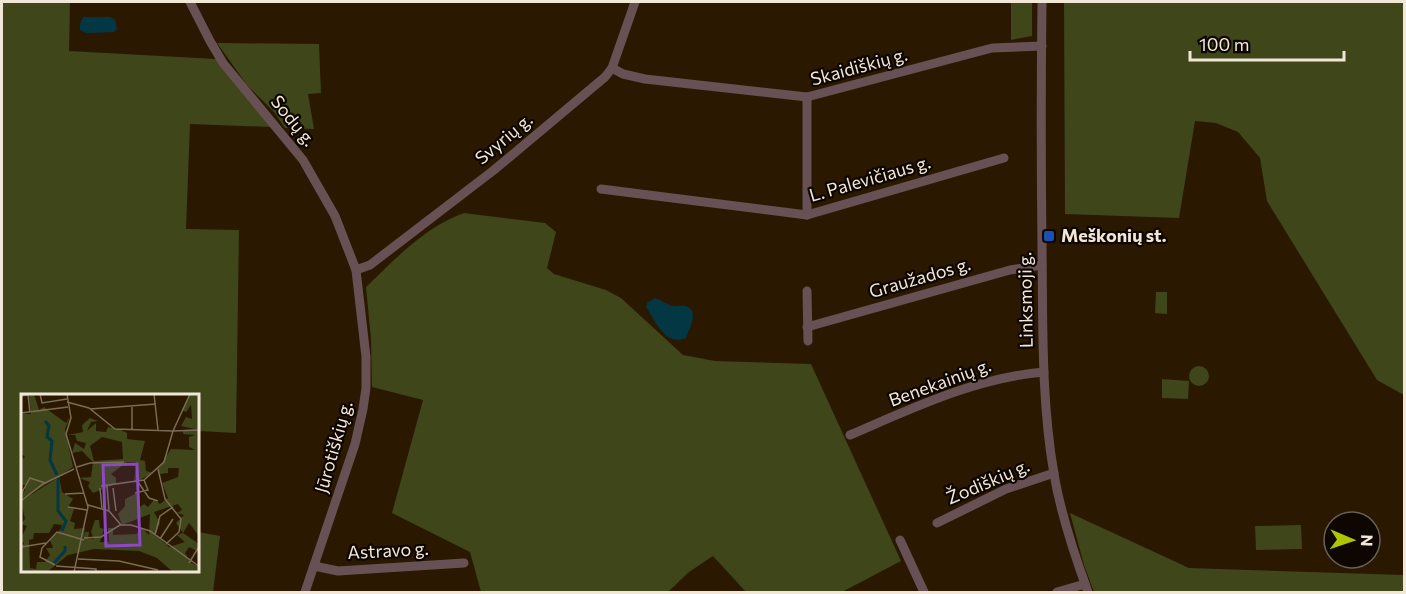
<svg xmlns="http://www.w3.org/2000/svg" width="1406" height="594" font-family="Commissioner,sans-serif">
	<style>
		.green { fill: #3e461a }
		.water { fill: #043744 }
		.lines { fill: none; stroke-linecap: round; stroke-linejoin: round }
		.street { stroke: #685154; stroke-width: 9 }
		.transit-dot { fill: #1a4fb4; stroke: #0d0601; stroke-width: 2 }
		.labels { text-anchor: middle; stroke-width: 4.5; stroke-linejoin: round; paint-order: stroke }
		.street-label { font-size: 18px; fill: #f2e6d7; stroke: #0d0601 }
		.poi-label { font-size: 18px; font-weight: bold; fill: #f2e6d7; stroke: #0d0601; text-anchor: start }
		.inset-river { fill: none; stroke: #043744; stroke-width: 3 }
		.inset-road { fill: none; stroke: #7a6b56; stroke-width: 1.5 }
		.view { fill: #8d48c3; fill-opacity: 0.15; stroke: #8d48c3; stroke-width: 3 }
		.inset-edge { fill: none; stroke: #f2e6d7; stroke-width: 3 }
	</style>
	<rect width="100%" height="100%" fill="#2a1900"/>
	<g class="green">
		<polygon points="2,2 70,2 69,51 216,59 271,127 190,124 186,229 239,230 236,433 199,431 198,435 198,396 22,396 22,572 198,572 198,532 220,536 213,592 2,592"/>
		<polygon points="1011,2 1032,2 1032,36 1011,40"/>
		<polygon points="1064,2 1404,2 1404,395 1377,380 1267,201 1260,158 1238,132 1216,123 1195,121 1179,218 1065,214"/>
		<polygon points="217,43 319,44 321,93 308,94 314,129 285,128 274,112 247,85"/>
		<path d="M464,213L545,223L556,232L547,268L554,274L606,290L621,298L683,355L715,361L811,364L901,561L842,592H746L713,556L689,572L668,592H481L470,552L392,513L423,400L372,387L371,339L366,287C394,260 426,226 464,213Z"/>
		<polygon points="1156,292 1167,292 1167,314 1155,313"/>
		<circle cx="1199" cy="376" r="10"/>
		<polygon points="1162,379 1189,381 1188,399 1162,398"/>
		<polygon points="1070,513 1189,568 1404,575 1404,592 1094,592 1084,565"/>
		<polygon points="1301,525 1302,549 1256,550 1255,526"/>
	</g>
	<g class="water">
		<polygon points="83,17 110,17 115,20 117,29 114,32 86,33 80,30 80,24"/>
		<path d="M655,298C662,300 667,305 673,306C678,307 683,304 688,307C699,313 689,329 686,338C665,347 656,321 646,307L647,303Z"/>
	</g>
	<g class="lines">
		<g class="street">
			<polyline points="190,2 210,41 223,63 303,160 335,216 356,270 366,357 366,388 363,409 355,444 305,592"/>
			<path d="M1042,2C1041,83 1041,165 1042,247C1043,323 1041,400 1054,474C1061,515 1074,554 1088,592"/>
			<polyline points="612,68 623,74 645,79 807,97 992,48 1042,46"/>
			<polyline points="601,189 807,215 1004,158"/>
			<polyline points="807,215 807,97"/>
			<polyline points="356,270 370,265 494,170 605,77 612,68 635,2"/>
			<polyline points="807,291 808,341"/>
			<polyline points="807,327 1010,270 1042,265"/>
			<path d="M850,435C913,408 975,378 1044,372"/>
			<polyline points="937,523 1006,489 1054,473"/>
			<polyline points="900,540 924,592"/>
			<polyline points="314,566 338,571 464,563"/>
			<polyline points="1057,592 1085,584"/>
		</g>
	</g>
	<rect class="transit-dot" x="1043" y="230" width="12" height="12" rx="3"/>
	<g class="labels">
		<g class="street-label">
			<text transform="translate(859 67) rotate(-15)" y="6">Skaidiškių g.</text>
			<text transform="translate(293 121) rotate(51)" y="6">Sodų g.</text>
			<text transform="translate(504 139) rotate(-40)" y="6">Svyrių g.</text>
			<text transform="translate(870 179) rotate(-16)" y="6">L. Palevičiaus g.</text>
			<text transform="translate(920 278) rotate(-16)" y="6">Graužados g.</text>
			<text transform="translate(1026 300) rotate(-91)" y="6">Linksmoji g.</text>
			<text transform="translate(940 383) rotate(-20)" y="6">Benekainių g.</text>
			<text transform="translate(334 447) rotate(-74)" y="6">Jūrotiškių g.</text>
			<text transform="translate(988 482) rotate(-23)" y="6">Žodiškių g.</text>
			<text transform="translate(388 551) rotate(-3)" y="6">Astravo g.</text>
		</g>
		<g class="poi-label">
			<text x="1061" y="242">Meškonių st.</text>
		</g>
	</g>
	<g transform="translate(21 394)">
		<rect width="178" height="178" fill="#2a1900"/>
		<path d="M8,0H13L18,16L23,13L45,29L49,23L44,35L52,73L0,106V98L4,97V91H0V66L4,63L0,59V20H10ZM169,0H178V142L168,129L162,139L178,150V158L168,153L164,159L169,168L176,172L178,168V178H152L136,164L118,157L73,155L47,161L26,178H0V151L3,150L0,144L6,132L0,130L4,125L0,107L38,83L41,98L52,105L47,113L53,115L49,127L54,129L53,135L64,134L62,148L64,138H68L67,145H73L70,138L74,126H78L79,134L83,135L79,148H88L87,134H92V141L115,140L121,134L128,141L129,120L101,131L97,120L104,112V105L116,99L119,113L123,110L127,113L133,106L139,110L147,104L141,89L157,83L158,74H147V79L139,80L137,75L150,55L174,56L168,53V43L174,41L162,40V36L174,35L160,32L165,23L171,25L170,11L165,18L161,16ZM157,110L161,116L156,119L163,121L155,129L162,139L156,141L164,148L148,153L134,141L139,129L133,118ZM33,130L41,131L40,135L29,146L32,154H25L29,161L24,168H16L15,175L9,174L8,146L12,145L13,139H28ZM69,24L77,27L70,28L66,37L75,29V37L85,38L87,33L100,36L106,39V45L124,47L119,66L124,67L125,77L132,79L113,89L115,68H106L90,80L95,84V90L72,99L67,92L69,88L58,84L70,83L72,68L61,57L51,59L54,49L63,55L65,49L56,47L54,41H47L62,38L61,31ZM81,43L101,48L102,65L73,67L69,52Z" fill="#3e461a" fill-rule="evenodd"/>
		<path class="inset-river" d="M24,27L28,32L26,43L31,47L29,66L36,81M37,83V117L45,127L41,137M33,169L44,157V152"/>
		<path class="inset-road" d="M19,0L21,9L46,5M46,0L50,24L45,40L67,113L53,178M133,0L137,36M0,2L7,1L9,19M46,8L68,14L94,35L152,37L169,0M69,15L135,10M0,19L47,13M111,36V12M56,73L69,69L103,68M137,75L144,105L160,125L158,138L145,150M117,88L128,104L137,107M80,92L123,86L143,68L152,37L179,36M86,92L88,116M79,94L81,115M92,94L95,117M114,99L127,96L123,86M0,100L9,84L24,89M44,100L63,99M0,107L22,90L53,75M67,111L88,117L100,131M47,113L66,116M134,141L139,122L152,113M63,144L80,143L99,131H110L129,137L179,173M139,145L152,125M0,153L25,149M57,165L98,167L137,176M168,169L179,151M34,171L19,163L21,154L36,138L63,146M35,172L75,175V178"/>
		<path class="view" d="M116,70L119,151L85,152L82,71Z"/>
		<rect width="178" height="178" class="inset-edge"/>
	</g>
	<rect width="1406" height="594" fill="none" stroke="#f2e6d7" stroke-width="6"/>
	<g transform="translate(1352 540) rotate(92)"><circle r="28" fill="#0d0601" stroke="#696057" stroke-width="1.5"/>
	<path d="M0-4.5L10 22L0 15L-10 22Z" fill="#b0c502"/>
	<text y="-9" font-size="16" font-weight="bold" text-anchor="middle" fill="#f2e6d7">N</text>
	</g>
	<path d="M1190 51v9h154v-9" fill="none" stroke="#f2e6d7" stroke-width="3"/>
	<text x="1199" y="51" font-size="18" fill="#f2e6d7" stroke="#0d0601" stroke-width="4.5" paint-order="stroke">100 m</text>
</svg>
